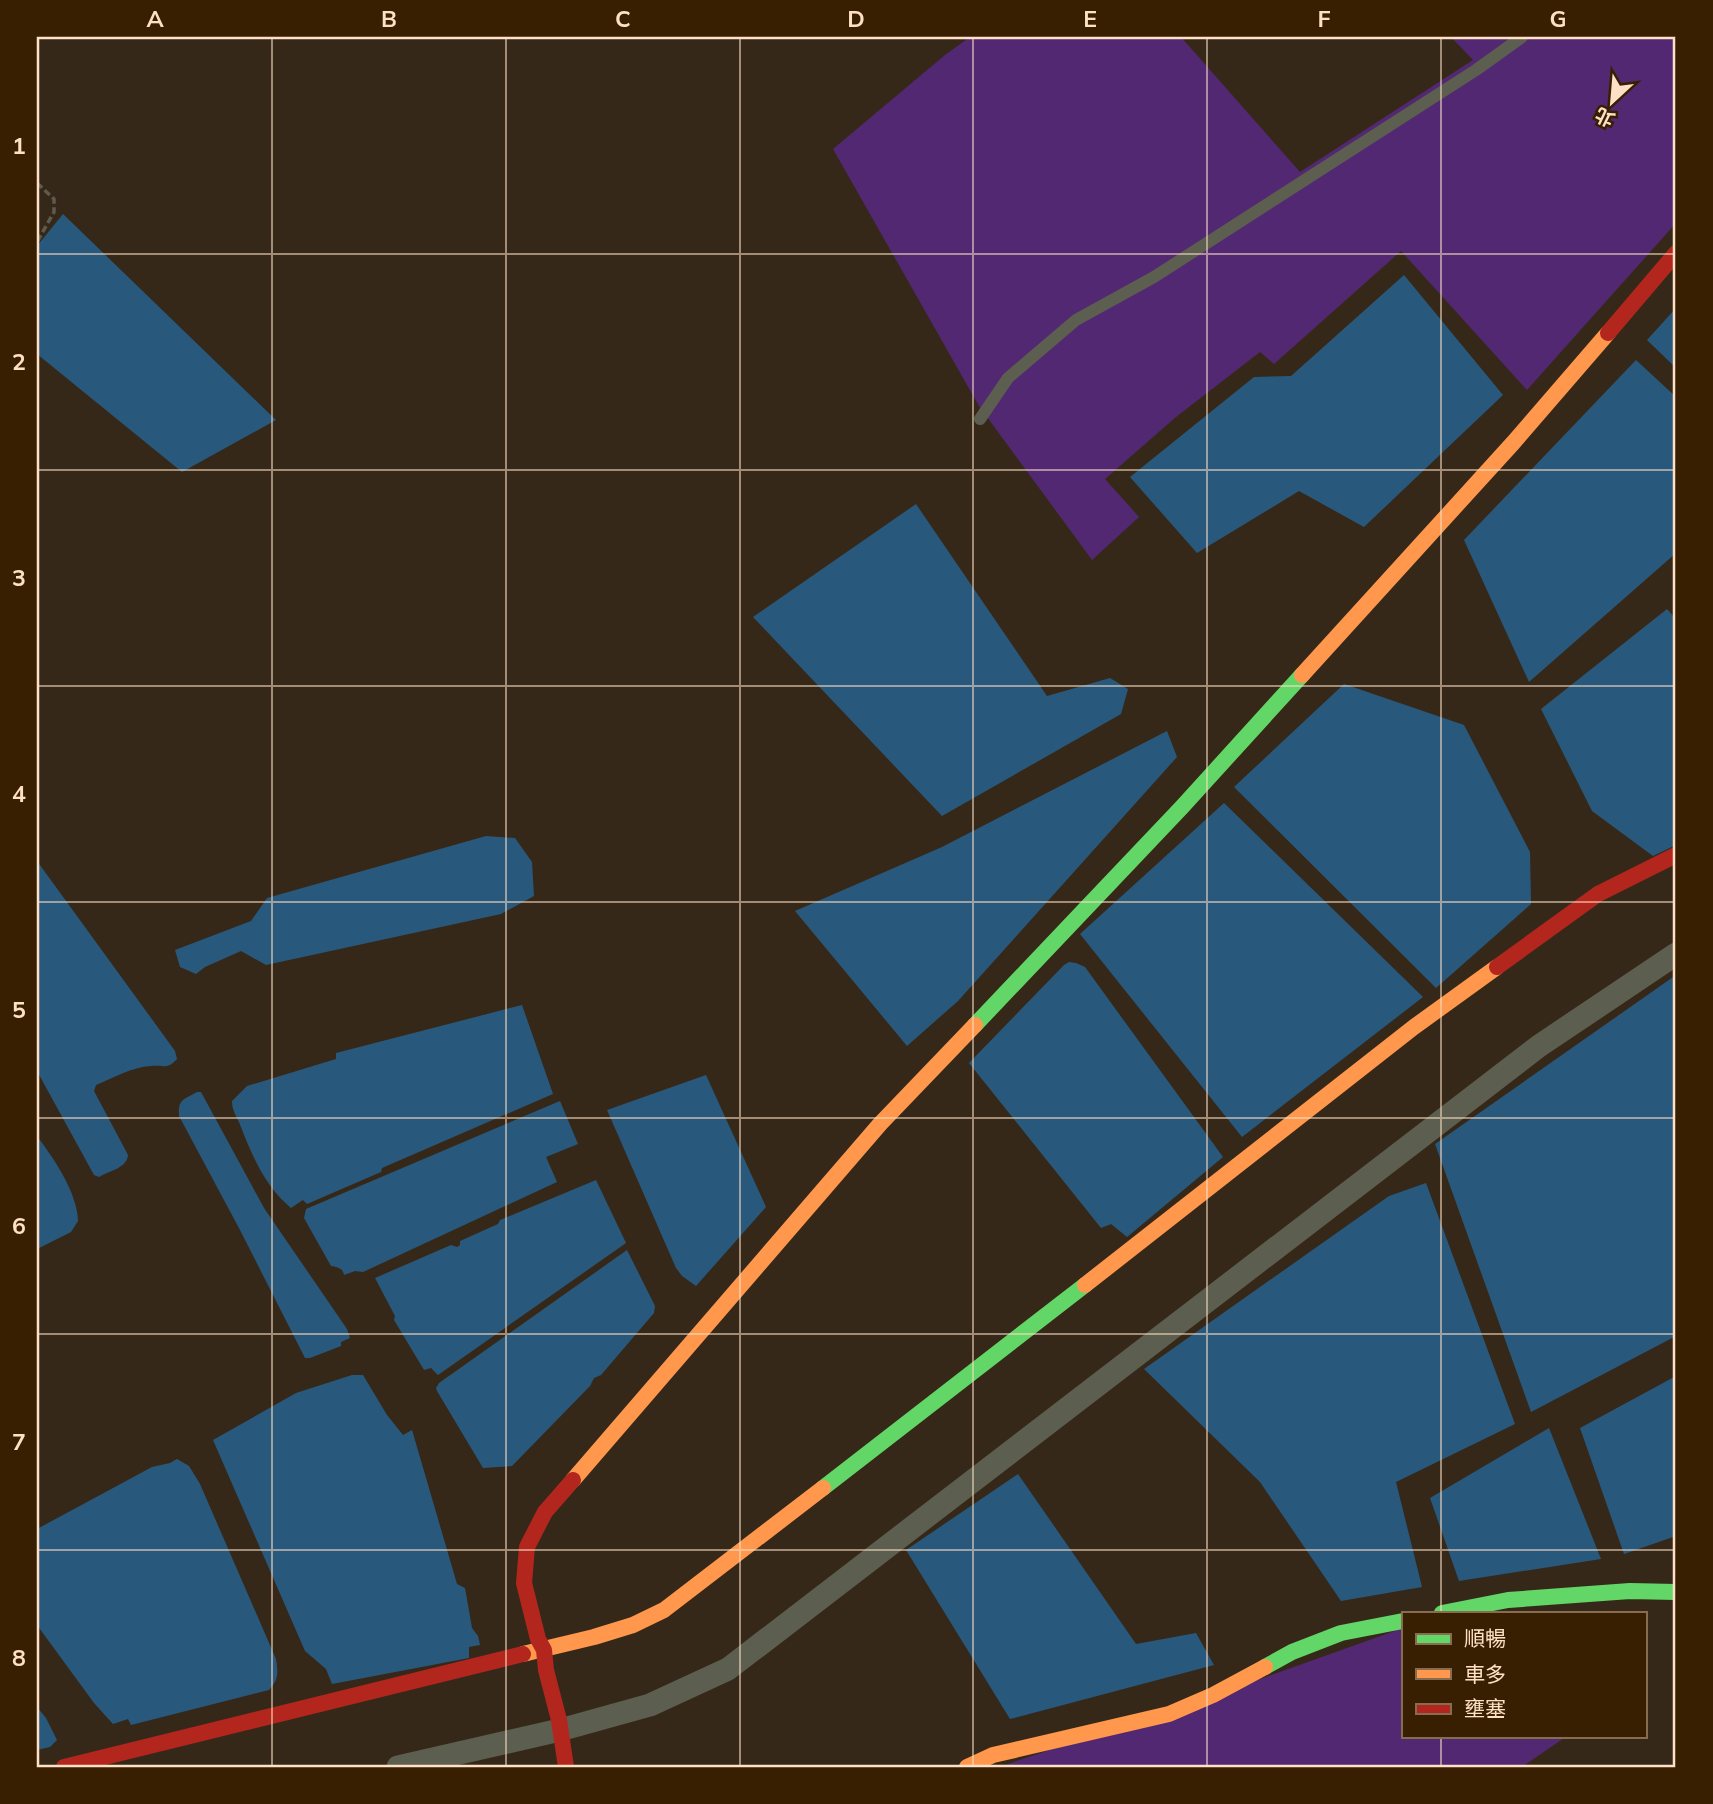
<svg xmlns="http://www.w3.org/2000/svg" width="1713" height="1804" font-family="Mulish,'Noto Sans TC',sans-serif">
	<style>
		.green { fill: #522873 }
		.water { fill: #28597d }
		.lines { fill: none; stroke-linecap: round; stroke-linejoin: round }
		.path { stroke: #5d5b4e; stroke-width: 3.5; stroke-dasharray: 7 3.5; stroke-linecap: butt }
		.lane { stroke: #5c5e4f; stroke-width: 12 }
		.street { stroke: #5c5e4f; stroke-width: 23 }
		.fast { stroke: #63d668; stroke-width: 16 }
		.slow { stroke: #ff974d; stroke-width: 16 }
		.jam { stroke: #b3261e; stroke-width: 16 }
		.grid { fill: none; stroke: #fde0c5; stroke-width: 2; stroke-opacity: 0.55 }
		.neatline { fill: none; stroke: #fde0c5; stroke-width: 2.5 }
		.grid-label { font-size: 23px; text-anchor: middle; font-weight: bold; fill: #fde0c5 }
	</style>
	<rect width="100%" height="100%" fill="#362819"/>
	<g class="green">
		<polygon points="970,37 1181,37 1300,172 1473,60 1451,37 1676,37 1676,223 1527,390 1401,251 1274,364 1260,352 1176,417 1105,479 1139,517 1092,560 979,406 833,149 945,55"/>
		<polygon points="1403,1628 1403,1736 1567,1736 1522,1767 999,1767 1238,1687"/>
	</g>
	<g class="water">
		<polygon points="63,214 276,420 182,472 37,354 37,246"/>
		<polygon points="1404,275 1503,395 1364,527 1299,491 1197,553 1130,477 1254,377 1291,376"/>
		<polygon points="1676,308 1676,368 1647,340"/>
		<polygon points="1636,360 1676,397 1676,553 1529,682 1464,540"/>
		<polygon points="916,504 1047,696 1110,678 1128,689 1121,714 942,816 753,617"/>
		<polygon points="1667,609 1676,619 1676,845 1653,856 1592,811 1541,709"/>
		<polygon points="1344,684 1464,725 1530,852 1531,904 1436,988 1234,787"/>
		<polygon points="1167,731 1177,757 958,1001 907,1046 795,911 942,847"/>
		<polygon points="1224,803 1423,997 1242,1137 1080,934"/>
		<polygon points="486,836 515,838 532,862 534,896 501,914 266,965 241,951 205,967 196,974 180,967 175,950 251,921 267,898"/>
		<path d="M37,861L175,1051L177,1059C167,1070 164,1065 151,1066C132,1067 113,1078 96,1085L94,1091L128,1155C127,1168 109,1171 99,1177L94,1175L37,1071Z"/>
		<polygon points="1069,962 1076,963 1085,967 1223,1157 1127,1237 1111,1224 1101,1228 969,1063 1064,965"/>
		<polygon points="1676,975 1676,1336 1531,1412 1435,1144"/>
		<path d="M522,1005L553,1094L382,1168L381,1172L307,1204L303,1200L291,1208C264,1186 251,1153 239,1122C235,1114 232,1109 232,1101L247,1086L336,1059V1053Z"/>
		<polygon points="706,1075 766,1207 696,1286 682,1276 676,1268 607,1110"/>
		<path d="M197,1092H201L264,1208L347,1329L350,1338L341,1342V1346L310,1358H305L240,1230L179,1116C178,1099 183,1100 197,1092Z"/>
		<path d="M560,1101L578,1144L546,1157L557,1182L363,1272L355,1271L344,1275C343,1268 337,1267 331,1266L304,1218L306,1209Z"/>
		<path d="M37,1136C54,1159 77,1192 78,1221L71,1232L37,1249Z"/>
		<polygon points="596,1180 626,1243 438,1375 431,1368 424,1370 394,1320 395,1316 375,1278 451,1245 457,1247 460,1245 460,1241 498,1224 500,1220"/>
		<polygon points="1426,1183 1515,1424 1396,1482 1422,1587 1341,1601 1260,1482 1144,1369 1389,1196"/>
		<polygon points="627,1250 655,1306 654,1313 601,1375 594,1378 590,1386 512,1466 483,1468 437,1391 436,1388 439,1383"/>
		<polygon points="352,1375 363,1375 387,1415 403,1435 412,1430 457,1584 465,1588 472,1628 478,1636 480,1645 469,1647 469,1658 332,1684 326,1669 305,1651 213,1440 296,1393"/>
		<polygon points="1676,1376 1676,1536 1624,1554 1580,1428"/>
		<polygon points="1549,1428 1601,1559 1459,1581 1430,1498"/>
		<path d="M177,1459L189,1466L200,1484L276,1659C278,1673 279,1679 269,1690L131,1725L128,1719L113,1724L94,1703L37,1625V1529L152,1467L170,1463Z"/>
		<polygon points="1018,1474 1136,1644 1196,1633 1214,1665 1010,1719 906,1550"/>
		<polygon points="37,1707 46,1718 57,1740 50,1747 37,1750"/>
	</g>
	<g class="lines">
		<polyline class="path" points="37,183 54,199 54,212 37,242"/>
		<polyline class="lane" points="980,419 1008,378 1076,320 1154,277 1476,70 1522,37"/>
		<polyline class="street" points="398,1767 560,1730 650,1705 728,1669 1539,1046 1676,954"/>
		<g class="fast">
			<polyline points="975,1025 1182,807 1302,675"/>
			<polyline points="823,1488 1085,1285"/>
			<polyline points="1442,1613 1508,1600 1630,1591 1676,1592"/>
			<polyline points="1265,1667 1292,1652 1341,1633 1403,1621"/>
		</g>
		<g class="slow">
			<polyline points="1302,675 1513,443 1608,333"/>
			<polyline points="1085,1285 1414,1027 1497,967"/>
			<polyline points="573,1480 880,1124 975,1025"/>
			<polyline points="523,1654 594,1637 633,1625 664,1610 823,1488"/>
			<polyline points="967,1767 993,1755 1169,1714 1213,1695 1265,1667"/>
		</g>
		<g class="jam">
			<polyline points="1608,333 1676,253"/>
			<polyline points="1497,967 1598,894 1676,855"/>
			<polyline points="64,1767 523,1654"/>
			<polyline points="566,1767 559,1720 546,1670 544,1650 538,1639 524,1583 527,1547 545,1512 573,1480"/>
		</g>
	</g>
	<path class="grid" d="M272,37V1767M506,37V1767M740,37V1767M973,37V1767M1207,37V1767M1441,37V1613M37,254H1676M37,470H1676M37,686H1676M37,902H1676M37,1118H1676M37,1334H1676M37,1550H1676M1441,1736V1767"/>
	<rect width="1713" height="1804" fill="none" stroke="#391f02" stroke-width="77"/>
	<rect x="1402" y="1612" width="245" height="126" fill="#391f02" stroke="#876c50" stroke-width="2"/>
	<rect x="1416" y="1634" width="35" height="10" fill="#63d668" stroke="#876c50" stroke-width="2"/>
	<text x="1464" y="1646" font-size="21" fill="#fde0c5">順暢</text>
	<rect x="1416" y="1669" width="35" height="10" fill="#ff974d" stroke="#876c50" stroke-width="2"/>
	<text x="1464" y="1682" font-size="21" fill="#fde0c5">車多</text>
	<rect x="1416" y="1704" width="35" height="10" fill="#b3261e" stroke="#876c50" stroke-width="2"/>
	<text x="1464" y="1716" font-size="21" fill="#fde0c5">壅塞</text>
	<g transform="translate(1612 102) rotate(206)" stroke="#391f02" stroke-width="5" paint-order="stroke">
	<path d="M0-5L12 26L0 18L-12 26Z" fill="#fde0c5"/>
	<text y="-10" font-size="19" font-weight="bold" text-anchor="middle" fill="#fde0c5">北</text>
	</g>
	<rect x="38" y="38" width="1636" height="1728" class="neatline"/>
	<g class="grid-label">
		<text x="155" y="27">A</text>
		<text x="389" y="27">B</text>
		<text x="623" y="27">C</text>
		<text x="856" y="27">D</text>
		<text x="1090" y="27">E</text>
		<text x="1324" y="27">F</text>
		<text x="1558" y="27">G</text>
		<text x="19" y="154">1</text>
		<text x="19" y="370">2</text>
		<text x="19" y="586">3</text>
		<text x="19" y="802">4</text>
		<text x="19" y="1018">5</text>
		<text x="19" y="1234">6</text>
		<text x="19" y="1450">7</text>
		<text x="19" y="1666">8</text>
	</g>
</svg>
